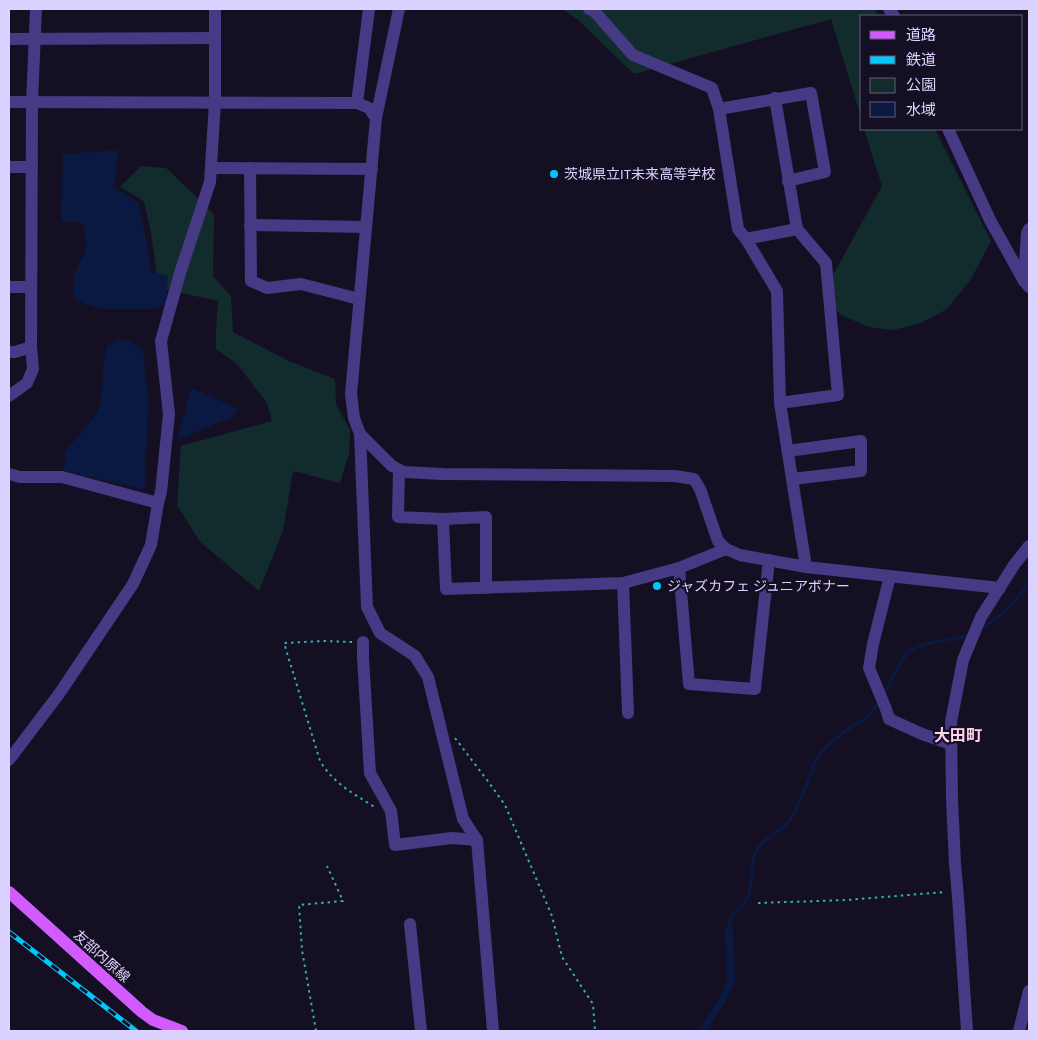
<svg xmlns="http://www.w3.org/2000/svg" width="1038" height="1040" font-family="'Source Sans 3','Noto Sans JP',sans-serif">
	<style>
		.green { fill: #122c2e }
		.water { fill: #0a1942 }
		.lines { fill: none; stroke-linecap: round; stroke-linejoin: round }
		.stream { stroke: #0a1942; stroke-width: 3 }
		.path { stroke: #30afb5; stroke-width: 2; stroke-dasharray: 2.5 4; stroke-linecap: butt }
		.minor { stroke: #453a83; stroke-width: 12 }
		.major { stroke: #d25bfd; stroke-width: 12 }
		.rail-casing { stroke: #03c7fa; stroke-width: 5 }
		.rail { stroke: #150f24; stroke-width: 3; stroke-dasharray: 9; stroke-linecap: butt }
		.poi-dot { fill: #03c7fa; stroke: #150f24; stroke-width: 2 }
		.labels { text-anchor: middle; stroke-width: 4.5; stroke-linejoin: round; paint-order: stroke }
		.poi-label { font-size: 14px; fill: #dcd2ff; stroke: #150f24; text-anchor: start }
		.street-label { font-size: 14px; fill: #dcd2ff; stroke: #150f24 }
		.quarter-label { font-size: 16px; font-weight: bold; fill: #ffd4eb; stroke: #150f24 }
	</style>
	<rect width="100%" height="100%" fill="#150f24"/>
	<g class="green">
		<polygon points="562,9 875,9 878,16 862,16 862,120 831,19 634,74 577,19"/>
		<polygon points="864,129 935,129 991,241 971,279 947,309 921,323 893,330 869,327 841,315 822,295 882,186"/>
		<polygon points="141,166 166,168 214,214 213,276 231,296 233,332 289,361 335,379 336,404 350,430 349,454 340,483 293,471 283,531 259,591 200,542 177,505 181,446 272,421 267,403 237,364 216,349 216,332 218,301 159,288 151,233 144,201 120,187"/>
	</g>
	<g class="water">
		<polygon points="118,150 114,188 139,203 152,272 168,276 166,304 151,309 99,309 73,298 73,277 86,250 85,227 78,222 61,222 63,154"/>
		<polygon points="118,340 131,341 143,351 148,399 145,490 64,471 65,452 94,417 101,404 104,360 107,346"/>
		<polygon points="191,388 237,408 233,417 177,440"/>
		<polygon points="733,927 735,982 727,999 706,1031 698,1031 721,996 727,981 725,928"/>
	</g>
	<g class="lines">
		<g class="stream">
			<path d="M981,629C999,617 1017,601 1029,583"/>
			<path d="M884,694C890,682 901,657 911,650C923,642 954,639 969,636"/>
			<path d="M729,932C728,909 742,911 748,896C753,883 750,862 756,851C762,839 781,832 790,820C796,811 805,789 809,778C812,772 813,766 816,760C827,742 844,732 861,721H863L879,703"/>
		</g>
		<g class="path">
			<path d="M352,642L323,641L284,643L320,761C335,785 353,793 376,808"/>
			<polyline points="455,738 487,780 505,805 552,916 562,957 593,1004 595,1031"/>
			<polyline points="758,903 847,900 945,892"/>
			<polyline points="316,1031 302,950 299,905 343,901 327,866"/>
		</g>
		<g class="minor">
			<polyline points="589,9 594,11 633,55 712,88 719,109 738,229 746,239 777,291 780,403 806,567"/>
			<polyline points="889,9 894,16"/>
			<polyline points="9,39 215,38"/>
			<polyline points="775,98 797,229 826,263 838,395 780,403"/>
			<polyline points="9,102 357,103 369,108 376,118 351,394 354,418 360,434 392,466 404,472 442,474 674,476 694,479 700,489 718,541 726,549 740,555 806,567 1000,588"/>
			<polyline points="357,103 369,9"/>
			<polyline points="719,109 811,93 825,172 788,181"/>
			<polyline points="376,118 399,9"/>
			<polyline points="948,129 990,220 1024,281 1029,287"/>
			<polyline points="9,167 32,167"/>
			<polyline points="211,168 372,169"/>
			<polyline points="250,168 251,281 267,288 301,284 359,299"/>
			<polyline points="250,225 366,227"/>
			<polyline points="746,239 797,229"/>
			<polyline points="1024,281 1027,233 1029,229"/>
			<polyline points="9,287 31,287"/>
			<polyline points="9,352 15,352 31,347"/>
			<polyline points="9,396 27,383 33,369 31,347 32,102 36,9"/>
			<polyline points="360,434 367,607 380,633 415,656 428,677 463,819 477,840 493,1031"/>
			<polyline points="788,451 861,441 861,471 792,479"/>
			<polyline points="399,470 398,517 443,519 486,517 486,588"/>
			<polyline points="9,474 20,477 62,477 158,503"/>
			<polyline points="443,519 446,589 623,583 679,568 726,549"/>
			<polyline points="679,568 689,684 755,689 769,560"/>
			<polyline points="890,576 873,644 869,668 886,709 889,719 922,734 951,744"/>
			<polyline points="623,583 628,713"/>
			<polyline points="363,642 363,657 370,773 391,811 395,845 452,838 477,840"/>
			<polyline points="9,760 59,694 133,584 151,545 158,503 161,492 169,414 161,341 180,273 210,182 215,102 215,9"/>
			<polyline points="410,924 421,1031"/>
			<polyline points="967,1031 958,897 955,864 952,799 951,722 963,660 981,617 1014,565 1029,546"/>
			<polyline points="1019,1031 1029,991"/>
		</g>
		<polyline class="major" points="9,892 142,1012 153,1020 182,1031"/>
		<defs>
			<polyline id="rail" points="9,932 136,1031"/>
		</defs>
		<use href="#rail" class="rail-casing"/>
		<use href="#rail" class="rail"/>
	</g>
	<g class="poi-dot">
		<circle cx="554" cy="174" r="5"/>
		<circle cx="657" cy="586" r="5"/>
	</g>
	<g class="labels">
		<g class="poi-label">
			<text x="564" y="179">茨城県立IT未来高等学校</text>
			<text x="667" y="591">ジャズカフェ ジュニアボナー</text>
		</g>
		<g class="street-label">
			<text transform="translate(102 956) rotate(42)" y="5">友部内原線</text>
		</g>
		<g class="quarter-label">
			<text x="958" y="741">大田町</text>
		</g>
	</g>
	<rect width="1038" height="1040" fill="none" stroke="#dcd2ff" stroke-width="20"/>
	<rect x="860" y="15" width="162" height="115" fill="#150f24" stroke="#655d7c"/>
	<rect x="870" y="31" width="25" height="8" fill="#d25bfd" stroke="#655d7c"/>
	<text x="906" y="40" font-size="15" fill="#dcd2ff">道路</text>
	<rect x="870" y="56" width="25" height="8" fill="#03c7fa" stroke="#655d7c"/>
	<text x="906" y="65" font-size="15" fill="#dcd2ff">鉄道</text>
	<rect x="870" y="78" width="25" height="15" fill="#122c2e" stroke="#655d7c"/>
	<text x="906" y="90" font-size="15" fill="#dcd2ff">公園</text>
	<rect x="870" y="102" width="25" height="15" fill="#0a1942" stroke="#655d7c"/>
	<text x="906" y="115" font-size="15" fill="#dcd2ff">水域</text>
</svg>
